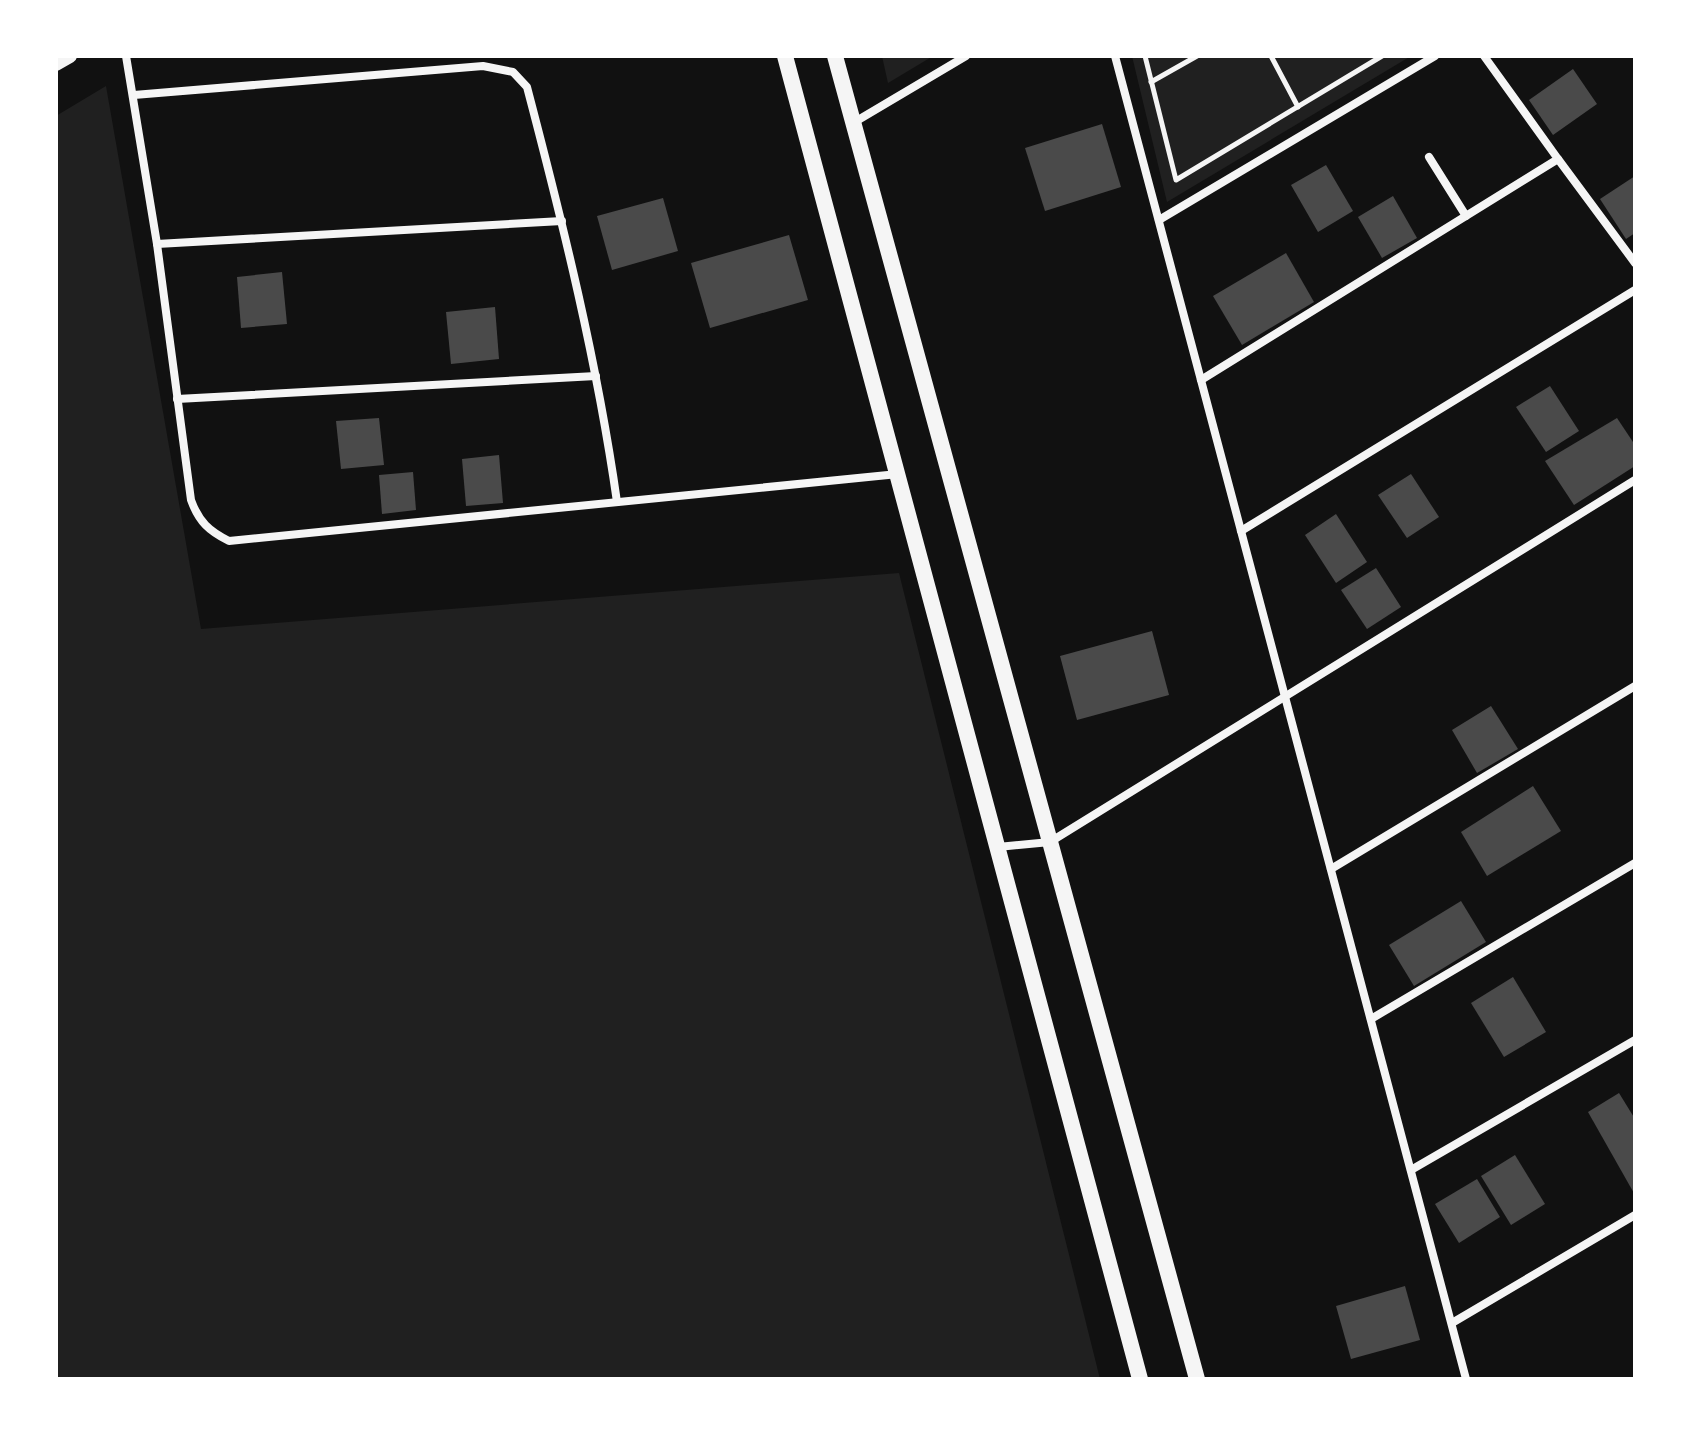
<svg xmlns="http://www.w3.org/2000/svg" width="1691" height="1435" font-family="'Asap Condensed',sans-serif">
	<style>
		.green { fill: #202020 }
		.building { fill: #4a4a4a }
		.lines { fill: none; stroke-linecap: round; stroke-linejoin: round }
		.path { stroke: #f5f5f5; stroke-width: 5 }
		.minor { stroke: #f5f5f5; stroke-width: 8 }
		.tertiary { stroke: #f5f5f5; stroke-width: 14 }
		.secondary { stroke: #f5f5f5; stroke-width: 16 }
	</style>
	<rect width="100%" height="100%" fill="#111"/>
	<g class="green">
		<polygon points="882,56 933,56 888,83"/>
		<polygon points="1132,56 1411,56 1167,202"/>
		<polygon points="106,86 201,629 899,573 1100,1379 56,1379 56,116"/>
	</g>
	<g class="building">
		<polygon points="1573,69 1597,104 1553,135 1529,100"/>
		<polygon points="1102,124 1121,187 1045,211 1025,148"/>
		<polygon points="1326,165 1353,211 1318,232 1291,185"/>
		<polygon points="1635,176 1635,233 1626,239 1600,199"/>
		<polygon points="1393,196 1417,238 1382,258 1358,217"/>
		<polygon points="663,198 678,251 612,270 597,216"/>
		<polygon points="789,235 808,300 710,328 691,263"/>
		<polygon points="1286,253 1314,302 1242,345 1213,296"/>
		<polygon points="282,272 287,324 241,328 237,277"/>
		<polygon points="495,307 499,359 451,364 446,312"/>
		<polygon points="1550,386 1579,431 1546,452 1516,407"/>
		<polygon points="379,418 384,465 341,469 336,421"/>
		<polygon points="1617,418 1635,445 1635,466 1574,505 1545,461"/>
		<polygon points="499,455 503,503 466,506 462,459"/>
		<polygon points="413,472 416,510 382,514 379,475"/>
		<polygon points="1411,474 1439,517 1407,538 1378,495"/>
		<polygon points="1336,514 1367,562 1336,583 1305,535"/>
		<polygon points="1376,568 1401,607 1367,629 1341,590"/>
		<polygon points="1152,631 1169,695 1077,720 1060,656"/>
		<polygon points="1491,706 1518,749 1477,773 1452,730"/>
		<polygon points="1533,786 1561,831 1487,876 1461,832"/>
		<polygon points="1461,901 1486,942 1414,986 1389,945"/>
		<polygon points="1513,977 1546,1032 1504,1057 1471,1003"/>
		<polygon points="1619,1093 1635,1119 1635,1195 1588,1112"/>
		<polygon points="1515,1155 1545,1204 1511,1225 1481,1176"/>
		<polygon points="1477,1179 1500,1217 1459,1243 1435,1204"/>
		<polygon points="1405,1286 1420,1340 1351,1359 1336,1306"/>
	</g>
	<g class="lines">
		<g class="path">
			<polyline points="1145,56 1176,180 1382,56"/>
			<polyline points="1271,56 1298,107"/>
			<polyline points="1151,82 1197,56"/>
		</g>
		<g class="minor">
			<path d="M126,56L157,244L191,500C199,522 209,531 229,541L898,474"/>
			<polyline points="1115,56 1466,1379"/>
			<path d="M134,95L483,66L513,72L527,87C563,224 597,361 617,502"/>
			<polyline points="853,123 966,56"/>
			<polyline points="1429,157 1466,216"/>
			<polyline points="1558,159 1635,263"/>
			<polyline points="1159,220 1435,56"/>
			<polyline points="157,244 562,221"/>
			<polyline points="1201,380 1558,159 1484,56"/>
			<polyline points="177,399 596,376"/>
			<polyline points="1241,531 1635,290"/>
			<polyline points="998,847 1050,842 1635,480"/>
			<polyline points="1331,869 1635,686"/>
			<polyline points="1371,1019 1635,863"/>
			<polyline points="1411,1170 1635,1040"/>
			<polyline points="1452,1323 1635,1215"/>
		</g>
		<polyline class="tertiary" points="56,64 70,56"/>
		<g class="secondary">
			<polyline points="785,56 1140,1379"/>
			<polyline points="835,56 1197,1379"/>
		</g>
	</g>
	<rect width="1691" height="1435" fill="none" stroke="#ffffff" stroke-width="116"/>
</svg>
